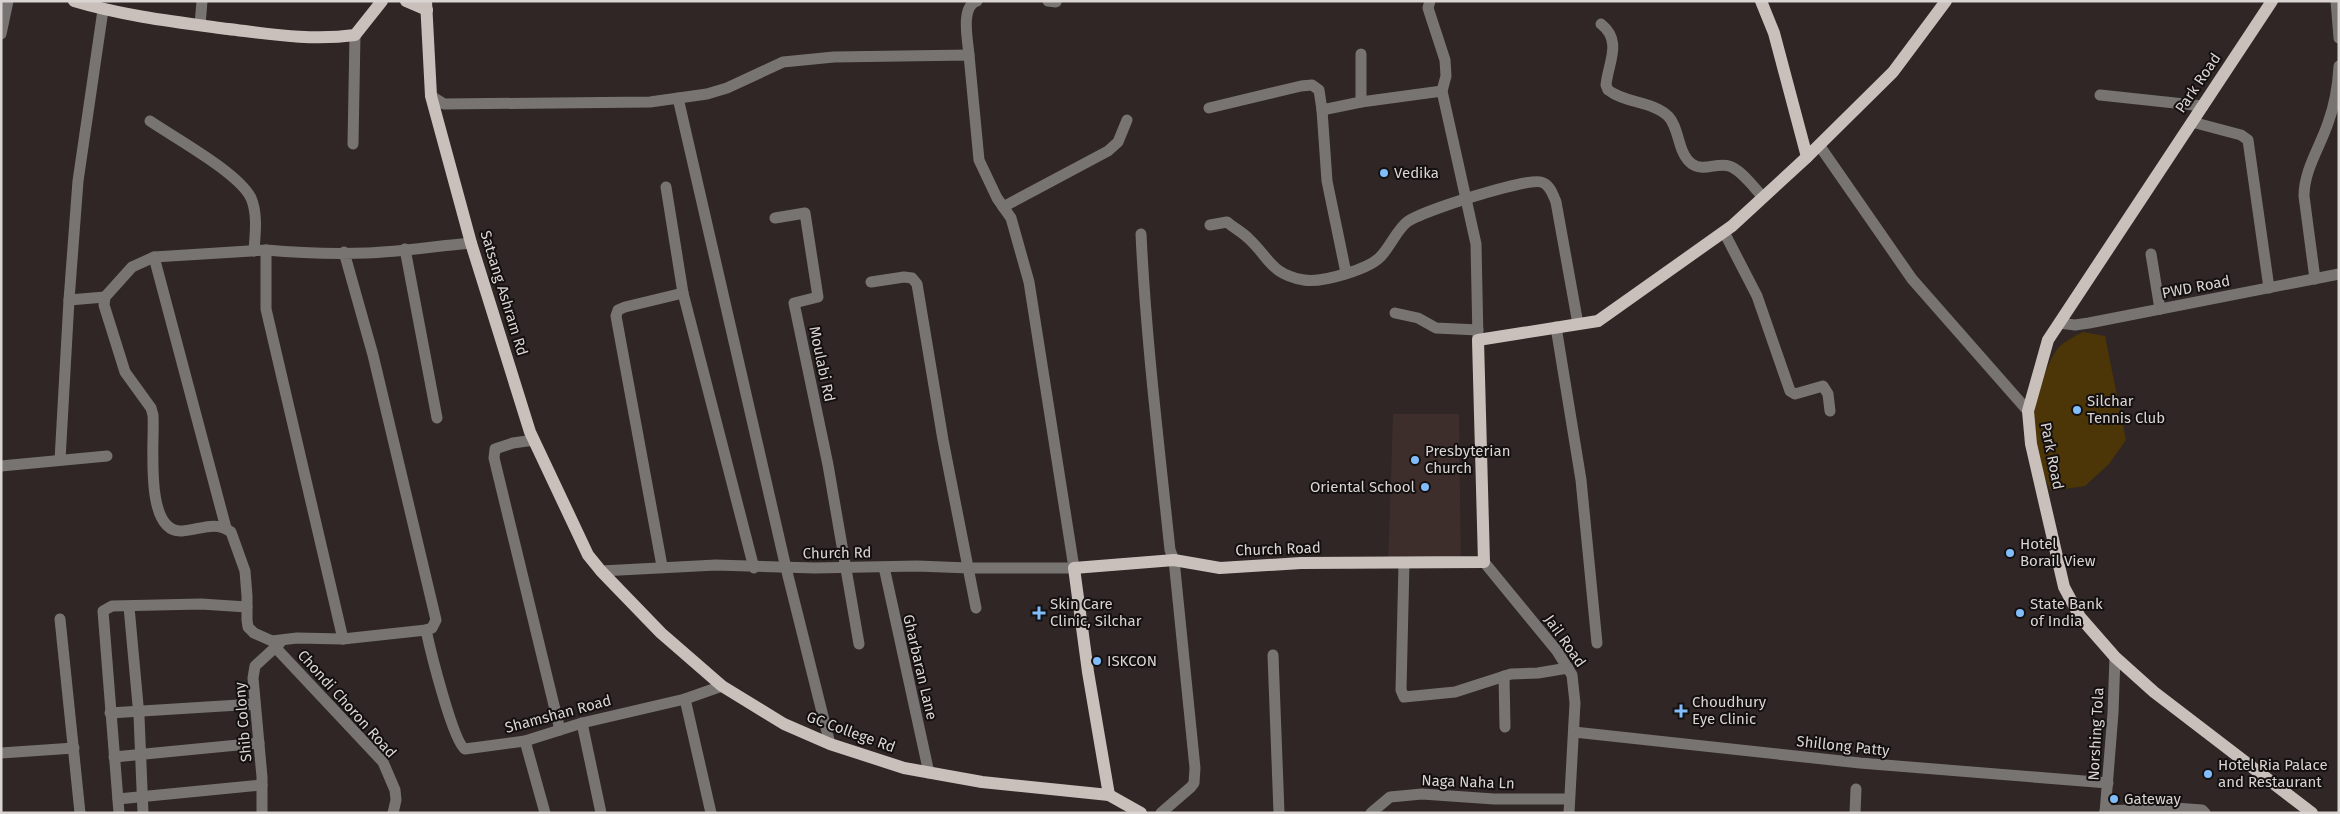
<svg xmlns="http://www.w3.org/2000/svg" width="2340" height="814" font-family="'Fira Sans',sans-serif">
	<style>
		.built { fill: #3d2d2b }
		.green { fill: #4c3507 }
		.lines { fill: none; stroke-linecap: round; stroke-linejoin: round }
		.minor { stroke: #787472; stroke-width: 11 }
		.major { stroke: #c9c0bb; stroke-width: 12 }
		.poi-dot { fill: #80bdfa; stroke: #141010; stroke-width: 2 }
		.labels { text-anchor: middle; stroke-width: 4; stroke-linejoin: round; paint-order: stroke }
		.street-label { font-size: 15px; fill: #dad4d3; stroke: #141010 }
		.poi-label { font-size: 15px; fill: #dad4d3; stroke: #141010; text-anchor: start }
	</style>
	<rect width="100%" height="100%" fill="#2f2625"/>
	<polygon class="built" points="1393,414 1459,414 1461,566 1388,561"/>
	<path class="green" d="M2083,332L2105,336L2126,440L2109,464L2085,486L2051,491C2030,449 2027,417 2045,373C2049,364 2053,353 2060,346C2067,340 2075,336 2083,332Z"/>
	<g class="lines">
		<g class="minor">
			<polyline points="1048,1 1056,2"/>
			<polyline points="1430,1 1428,8 1445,60 1446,76 1442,91 1476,244 1478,340"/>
			<polyline points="2336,1 2339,38"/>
			<path d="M1601,24C1623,41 1608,63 1606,85L1608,90C1625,103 1652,101 1668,116C1680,128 1677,153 1692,164C1704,172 1717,162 1729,166C1742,170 1754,188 1763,197"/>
			<polyline points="200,25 202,1"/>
			<polyline points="1,34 8,1"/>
			<polyline points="1361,54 1361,102"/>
			<path d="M969,55C968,41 960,6 977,1"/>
			<polyline points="2100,95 2203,106"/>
			<polyline points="431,96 444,104 650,102 707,94 727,88 783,62 834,57 969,55 979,160 997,198 1011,218 1029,282 1074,568 969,568 917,566 815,568 716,565 601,571"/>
			<polyline points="678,98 786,568 830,744"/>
			<polyline points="1209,108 1301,86 1312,85 1319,90 1322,110 1361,102 1442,91"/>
			<polyline points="1322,110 1327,181 1346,273"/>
			<path d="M150,121C175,138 239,173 251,198C258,214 255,235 254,251"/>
			<polyline points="2192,122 2241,135 2248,140 2269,288"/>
			<polyline points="353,144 355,35"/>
			<polyline points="1819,145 1912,279 2028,411"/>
			<polyline points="666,187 683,293 754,568"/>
			<polyline points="1003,207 1108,151 1118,142 1127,120"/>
			<polyline points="775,218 805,213 818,297 794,303 828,465 859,644"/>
			<path d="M1210,225L1227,222C1234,228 1242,232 1248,238C1270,258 1270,274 1304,280C1322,283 1371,269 1382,255C1391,245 1397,230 1407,222C1422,211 1525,178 1541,182C1550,184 1553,195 1556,202L1578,324"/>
			<polyline points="1724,232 1757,296 1790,391 1795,394 1823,386 1828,394 1830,411"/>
			<path d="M1141,234C1146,340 1159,445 1170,550L1174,560L1195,768L1194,783L1191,787L1161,813"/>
			<polyline points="405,249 437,418"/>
			<path d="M266,250L154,257L132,267L105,297L104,305L125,372L151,408L153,415C155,440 143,533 182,531C200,530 215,520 231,532L245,571L247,596V620L248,627L254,633L272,641L297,638L343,639"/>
			<path d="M344,252L373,355L436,620L432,628L426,630L343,639L266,309V250C299,253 333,254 367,253C401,252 436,246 471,243"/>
			<polyline points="2151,254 2160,309"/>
			<polyline points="154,257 226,528"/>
			<path d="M2315,279L2304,196C2304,170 2320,147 2328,123C2335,104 2338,85 2339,66"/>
			<polyline points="871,282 904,277 912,278 917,284 943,440 976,608"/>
			<polyline points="69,300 105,297"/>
			<polyline points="1395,313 1418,318 1436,328 1478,330"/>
			<polyline points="2059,323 2075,325 2089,323 2339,274"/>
			<polyline points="1556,327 1581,480 1597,643"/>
			<polyline points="534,440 513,443 495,449 494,458 560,730"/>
			<polyline points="60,460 69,300 78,181 103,10"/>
			<polyline points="1,466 107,456"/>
			<polyline points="1484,562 1557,651 1572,675 1575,703 1569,813"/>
			<polyline points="1404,563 1401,690 1404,697 1455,692 1511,674 1538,673 1568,668"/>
			<polyline points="662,566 616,316 618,310 625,307 683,293"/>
			<polyline points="884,567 929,773"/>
			<polyline points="129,607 139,716 143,813"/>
			<polyline points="60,619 80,813"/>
			<path d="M426,630C430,649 453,742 465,749L525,741L582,723L685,699L722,686"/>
			<polyline points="275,647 383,762 395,790 396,800 393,813"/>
			<polyline points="1273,655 1279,813"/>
			<polyline points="1504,676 1505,727"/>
			<polyline points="685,699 711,813"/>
			<polyline points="110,713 255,704"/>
			<polyline points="582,723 601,813"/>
			<polyline points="1574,732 1860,763 2108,783"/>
			<polyline points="525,741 545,813"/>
			<polyline points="1,753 74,748"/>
			<polyline points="114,757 259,743"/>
			<polyline points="118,799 262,785"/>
			<polyline points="2105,811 2175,808 2202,810 2205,813"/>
			<polyline points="119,813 103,611 112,606 201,604 247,607"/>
			<polyline points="262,813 262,777 253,678 255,666 280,643"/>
			<polyline points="1371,813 1390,797 1422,794 1494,799 1569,799"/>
			<polyline points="1855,813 1856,789"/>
			<polyline points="2105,813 2113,713 2115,657"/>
		</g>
		<g class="major">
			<path d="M74,1C124,16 176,22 228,29C270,34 312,41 355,35L382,1"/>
			<polyline points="406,1 427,10"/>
			<polyline points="426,1 431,96 471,243 530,432 588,555 601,571 661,633 722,686 784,724 830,744 904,768 982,782 1109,795 1141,813"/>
			<polyline points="1761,1 1774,33 1807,157"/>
			<polyline points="2272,1 2048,340 2028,411 2031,444 2064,587 2080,617 2115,657 2154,692 2312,813"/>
			<polyline points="1109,795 1088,672 1074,568 1174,560 1220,568 1301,563 1484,562 1478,340 1598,321 1732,226 1807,157 1893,72 1946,1"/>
		</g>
	</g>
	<g class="poi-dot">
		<circle cx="1384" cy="173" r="5"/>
		<circle cx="2077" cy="410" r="5"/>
		<circle cx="1415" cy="460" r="5"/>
		<circle cx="1425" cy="487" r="5"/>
		<circle cx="2010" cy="553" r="5"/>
		<path d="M1036.5 605.5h5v5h5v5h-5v5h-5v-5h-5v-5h5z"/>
		<circle cx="2020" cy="613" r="5"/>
		<circle cx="1097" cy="661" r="5"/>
		<path d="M1678.5 703.5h5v5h5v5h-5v5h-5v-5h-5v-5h5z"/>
		<circle cx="2208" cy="774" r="5"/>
		<circle cx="2114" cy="799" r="5"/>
	</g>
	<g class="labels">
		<g class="street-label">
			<text transform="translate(2198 83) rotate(-56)" y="5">Park Road</text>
			<text transform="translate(2196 287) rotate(-11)" y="5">PWD Road</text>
			<text transform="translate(504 293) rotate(73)" y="5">Satsang Ashram Rd</text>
			<text transform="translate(822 364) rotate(78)" y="5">Moulabi Rd</text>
			<text transform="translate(2052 456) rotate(79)" y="5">Park Road</text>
			<text transform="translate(1278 549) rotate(-2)" y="5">Church Road</text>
			<text transform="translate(837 553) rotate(-1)" y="5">Church Rd</text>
			<text transform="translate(1565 641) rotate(55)" y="5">Jail Road</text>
			<text transform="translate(920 667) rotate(77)" y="5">Gharbaran Lane</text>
			<text transform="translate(347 704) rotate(48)" y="5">Chondi Choron Road</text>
			<text transform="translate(558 714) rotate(-15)" y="5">Shamshan Road</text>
			<text transform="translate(243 722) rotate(-95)" y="5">Shib Colony</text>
			<text transform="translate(851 732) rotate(20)" y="5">GC College Rd</text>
			<text transform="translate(2096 734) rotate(-87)" y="5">Norshing Tola</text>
			<text transform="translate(1843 746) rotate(6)" y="5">Shillong Patty</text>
			<text transform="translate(1468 782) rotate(2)" y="5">Naga Naha Ln</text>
		</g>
		<g class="poi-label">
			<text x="1394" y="178">Vedika</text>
			<text x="2087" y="406">Silchar<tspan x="2087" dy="17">Tennis Club</tspan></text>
			<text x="1425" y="456">Presbyterian<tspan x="1425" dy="17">Church</tspan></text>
			<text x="1415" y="492" text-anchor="end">Oriental School</text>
			<text x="2020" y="549">Hotel<tspan x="2020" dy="17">Borail View</tspan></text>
			<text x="1050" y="609">Skin Care<tspan x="1050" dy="17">Clinic, Silchar</tspan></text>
			<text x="2030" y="609">State Bank<tspan x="2030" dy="17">of India</tspan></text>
			<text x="1107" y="666">ISKCON</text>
			<text x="1692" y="707">Choudhury<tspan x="1692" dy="17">Eye Clinic</tspan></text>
			<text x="2218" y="770">Hotel Ria Palace<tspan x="2218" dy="17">and Restaurant</tspan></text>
			<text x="2124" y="804">Gateway</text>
		</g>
	</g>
	<rect width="2340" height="814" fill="none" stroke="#dad4d3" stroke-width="5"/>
</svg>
